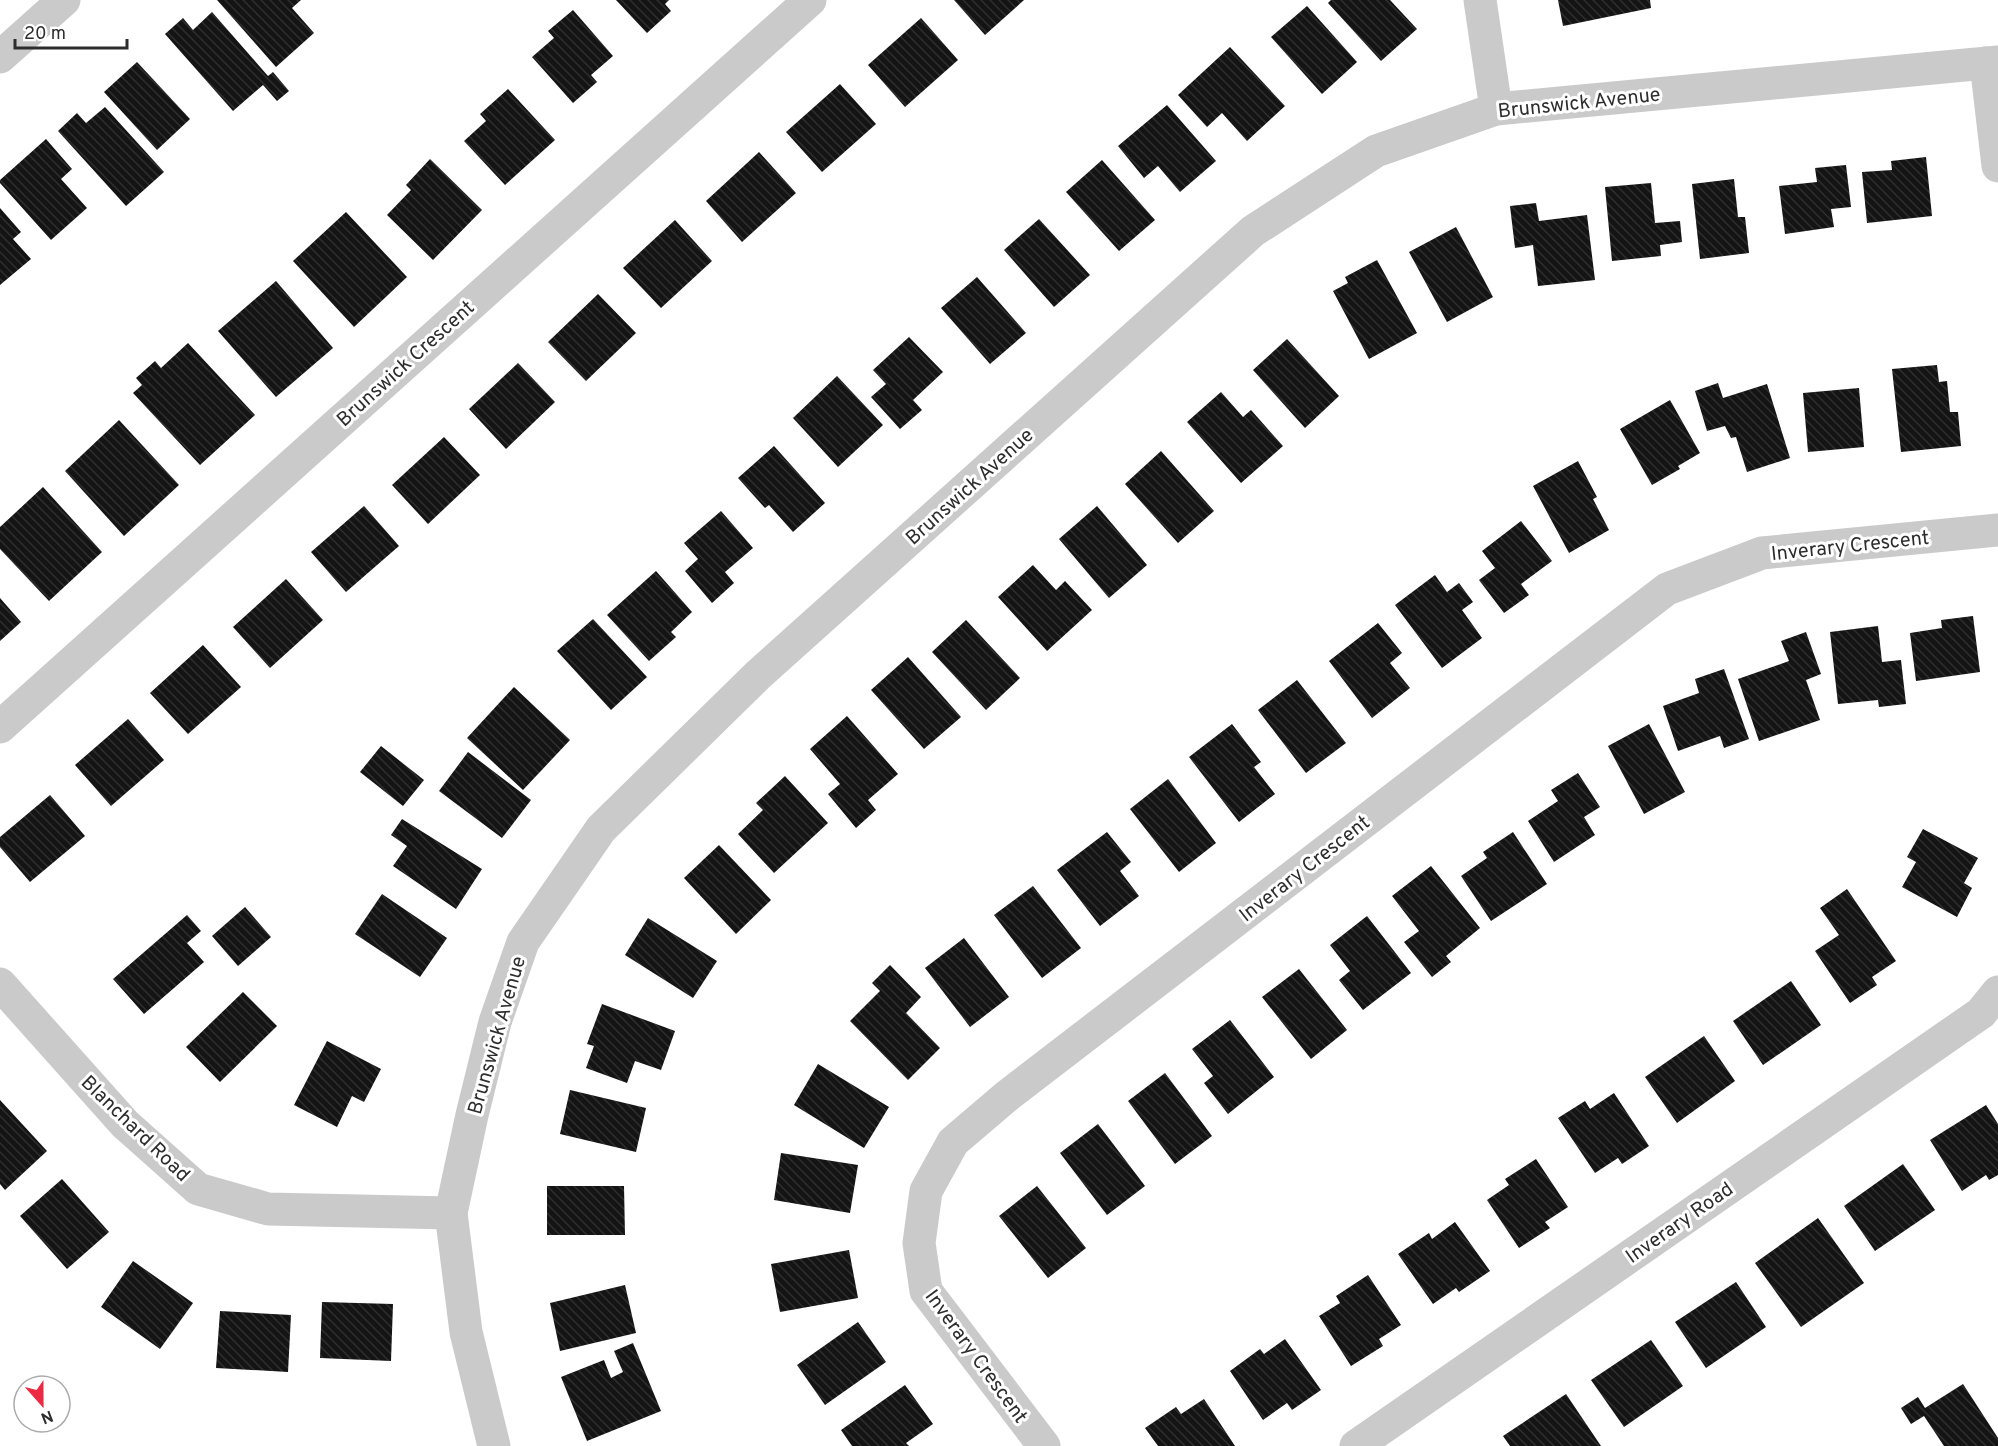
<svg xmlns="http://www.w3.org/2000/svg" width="1998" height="1446" font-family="Overpass,sans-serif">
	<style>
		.building { fill: url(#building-back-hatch) }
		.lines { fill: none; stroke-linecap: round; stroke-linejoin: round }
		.street { stroke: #cacaca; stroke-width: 33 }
		.labels { text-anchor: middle; stroke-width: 6; stroke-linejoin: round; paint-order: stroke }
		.street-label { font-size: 20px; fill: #2d2d2d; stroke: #fff }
	</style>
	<defs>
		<pattern id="building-back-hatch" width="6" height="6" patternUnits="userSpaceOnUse" patternTransform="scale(1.5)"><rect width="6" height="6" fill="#141414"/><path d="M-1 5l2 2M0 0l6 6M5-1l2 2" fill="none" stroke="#2e2e2e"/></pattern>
	</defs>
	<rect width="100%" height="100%" fill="#fff"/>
	<g class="building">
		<polygon points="217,0 301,0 292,8 314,33 276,67"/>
		<polygon points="616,0 669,0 665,4 671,11 647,33"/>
		<polygon points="954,0 1024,0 985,35"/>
		<polygon points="1331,0 1390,0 1417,29 1381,61 1328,3"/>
		<polygon points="1558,0 1650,0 1651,8 1563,26"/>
		<polygon points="1307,6 1357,62 1322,94 1271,37"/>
		<polygon points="573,10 613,56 591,75 597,82 573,103 532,57 554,38 548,31"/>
		<polygon points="212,12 268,76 273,72 289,91 277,101 263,85 233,111 165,34 183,18 193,30"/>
		<polygon points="921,18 958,60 905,107 868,65"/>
		<polygon points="1230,47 1285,106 1247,141 1222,113 1207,127 1178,95"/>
		<polygon points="137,62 190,119 157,150 104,92"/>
		<polygon points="840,84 876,124 822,172 786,132"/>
		<polygon points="508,89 555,140 505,185 464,141 486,121 480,114"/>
		<polygon points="1167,105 1216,161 1180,192 1158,166 1144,178 1118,146"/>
		<polygon points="105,107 164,172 126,206 58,131 77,113 86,123"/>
		<polygon points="46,139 72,169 61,179 87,208 51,240 0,183 0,180"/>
		<polygon points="759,152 796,193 742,242 706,201"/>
		<polygon points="1926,157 1932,216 1867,223 1862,172 1892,170 1891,161"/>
		<polygon points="430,159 482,210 433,260 387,215 411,190 406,185"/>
		<polygon points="1102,160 1155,220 1119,251 1066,192"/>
		<polygon points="1846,165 1851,207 1831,209 1834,227 1785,234 1779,186 1817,182 1815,168"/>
		<polygon points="1734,179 1738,217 1745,217 1749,253 1700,259 1692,184"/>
		<polygon points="1651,183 1655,223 1680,221 1682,242 1660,245 1661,256 1612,261 1605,187"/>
		<polygon points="1536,203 1539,221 1587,215 1595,280 1538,286 1533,245 1515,248 1510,206"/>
		<polygon points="0,208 21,232 13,239 31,259 0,285"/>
		<polygon points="346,212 407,277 354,327 293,261"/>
		<polygon points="1039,219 1090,275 1054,307 1004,250"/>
		<polygon points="675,220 712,261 661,308 623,268"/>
		<polygon points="1456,227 1493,297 1447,322 1409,252"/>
		<polygon points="1377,260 1417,333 1369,359 1333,291 1348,283 1345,277"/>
		<polygon points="977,277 1026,333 990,364 941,308"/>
		<polygon points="276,281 333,348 276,397 218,331"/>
		<polygon points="598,294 636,333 586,381 548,342"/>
		<polygon points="909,337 943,372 913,400 922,410 900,429 871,397 886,384 873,370"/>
		<polygon points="1287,339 1339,396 1305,428 1253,370"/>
		<polygon points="188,343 255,415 200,465 133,393 142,385 136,378 155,361 161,368"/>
		<polygon points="518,363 555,402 506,449 469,409"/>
		<polygon points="1937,365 1939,382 1947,381 1950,412 1958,412 1961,446 1901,452 1892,369"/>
		<polygon points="837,376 883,425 838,467 793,418"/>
		<polygon points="1718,383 1723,398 1767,384 1790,458 1747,472 1736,437 1731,438 1725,426 1707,431 1695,391"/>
		<polygon points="1859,388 1864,447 1808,452 1803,393"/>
		<polygon points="1221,392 1243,417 1251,410 1283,446 1241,483 1187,422"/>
		<polygon points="1670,400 1700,453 1678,466 1680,469 1652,485 1620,429"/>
		<polygon points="119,420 179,485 124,536 65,471"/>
		<polygon points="444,437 480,475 428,524 392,485"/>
		<polygon points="774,446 825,503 793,532 769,505 765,508 738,478"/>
		<polygon points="1161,451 1214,511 1178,543 1125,484"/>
		<polygon points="1578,461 1597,497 1593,499 1609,530 1569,553 1533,486"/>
		<polygon points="43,487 102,552 49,601 0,549 0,527"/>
		<polygon points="364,506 399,546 346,592 311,552"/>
		<polygon points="1097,506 1147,565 1109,598 1059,539"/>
		<polygon points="721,511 753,548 725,572 734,583 712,603 685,571 698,559 684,543"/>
		<polygon points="1521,521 1552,561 1521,584 1529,595 1504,613 1479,580 1495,568 1482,551"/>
		<polygon points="1033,565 1056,590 1065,581 1092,610 1047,651 998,597"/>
		<polygon points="656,571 692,612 671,632 676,637 649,661 607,615"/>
		<polygon points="1435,575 1447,592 1459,583 1473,602 1462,610 1482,638 1442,668 1395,605"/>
		<polygon points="286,579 323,620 270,668 233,627"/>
		<polygon points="0,598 21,622 0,641"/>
		<polygon points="1973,616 1980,672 1916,681 1910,633 1942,628 1941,620"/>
		<polygon points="593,619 647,677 611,710 557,651"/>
		<polygon points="966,620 1020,678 986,710 932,652"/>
		<polygon points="1378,623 1402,653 1390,663 1410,688 1372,718 1329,661"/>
		<polygon points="1878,626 1882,662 1901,660 1906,704 1879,707 1878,700 1838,704 1830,632"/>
		<polygon points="1806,632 1821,674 1806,680 1820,720 1759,741 1738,679 1789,661 1781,641"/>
		<polygon points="203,645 241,687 188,734 150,693"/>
		<polygon points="908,657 961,717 924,749 871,690"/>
		<polygon points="1724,669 1749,739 1724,748 1720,736 1678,751 1663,706 1699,693 1695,679"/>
		<polygon points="1297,680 1346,743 1306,773 1258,710"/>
		<polygon points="514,687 570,740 523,790 467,738"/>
		<polygon points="847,716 898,774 868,800 876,810 856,828 828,794 840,784 810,749"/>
		<polygon points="128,719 164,760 111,806 75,765"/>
		<polygon points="1232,724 1261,762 1254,767 1275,794 1239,822 1189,757"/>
		<polygon points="1649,724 1685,792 1644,814 1608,746"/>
		<polygon points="381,746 424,780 403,806 360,772"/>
		<polygon points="468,752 531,800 502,838 439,791"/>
		<polygon points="1578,773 1600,807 1584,817 1595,835 1554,862 1528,821 1558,801 1551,790"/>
		<polygon points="785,776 828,823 774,873 738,834 763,810 756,803"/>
		<polygon points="1168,779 1216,843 1179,872 1130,809"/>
		<polygon points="50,795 85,836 30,882 0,847 0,837"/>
		<polygon points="402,819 482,869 456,909 393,866 407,846 391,835"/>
		<polygon points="1923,829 1978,858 1964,883 1972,888 1957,917 1902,887 1916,862 1907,857"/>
		<polygon points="1107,832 1131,862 1120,871 1139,896 1100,926 1057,870"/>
		<polygon points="1513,832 1547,884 1491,921 1461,876 1487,858 1483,852"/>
		<polygon points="719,845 771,900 736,934 684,878"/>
		<polygon points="1431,866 1480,928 1446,956 1451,962 1432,977 1404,942 1419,931 1392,896"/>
		<polygon points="1033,886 1081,948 1042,978 994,915"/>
		<polygon points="1847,889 1896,961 1872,977 1877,985 1850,1003 1815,951 1839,935 1820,908"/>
		<polygon points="382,894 447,938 420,977 355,934"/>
		<polygon points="245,907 271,937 238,966 212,936"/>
		<polygon points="187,915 201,931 187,943 204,962 144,1014 113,979"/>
		<polygon points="1367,916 1411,973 1363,1010 1339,980 1350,971 1330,945"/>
		<polygon points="648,918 717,961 693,998 625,955"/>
		<polygon points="964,938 1009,997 970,1027 925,968"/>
		<polygon points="890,965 921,997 906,1013 940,1048 908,1080 850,1021 880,991 872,983"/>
		<polygon points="1299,969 1347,1030 1311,1059 1262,997"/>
		<polygon points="1791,981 1821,1025 1763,1065 1733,1021"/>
		<polygon points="243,992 277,1026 220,1082 186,1047"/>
		<polygon points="602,1004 675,1031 661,1070 635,1061 627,1083 586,1068 594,1046 587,1044"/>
		<polygon points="1230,1020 1274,1077 1228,1114 1204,1083 1213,1076 1192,1049"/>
		<polygon points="1704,1036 1735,1081 1677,1123 1645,1077"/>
		<polygon points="327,1041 381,1069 364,1102 352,1096 337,1127 294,1105"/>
		<polygon points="818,1064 889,1107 864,1148 794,1105"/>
		<polygon points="1165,1073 1212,1136 1175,1164 1128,1101"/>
		<polygon points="570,1090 646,1108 636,1152 560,1134"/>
		<polygon points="1614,1093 1649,1146 1622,1164 1618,1158 1595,1173 1558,1118 1585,1101 1590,1109"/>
		<polygon points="0,1100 47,1151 5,1190 0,1184"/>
		<polygon points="1986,1105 1998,1124 1998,1175 1989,1180 1986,1175 1962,1191 1930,1140"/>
		<polygon points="1098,1124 1145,1186 1107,1215 1060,1153"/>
		<polygon points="781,1153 858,1165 850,1213 774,1200"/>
		<polygon points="1536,1159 1568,1207 1545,1222 1550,1228 1519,1248 1487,1200 1509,1185 1505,1179"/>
		<polygon points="1903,1164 1935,1210 1875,1251 1844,1206"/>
		<polygon points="62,1179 109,1232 67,1269 20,1216"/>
		<polygon points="547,1186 624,1186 625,1235 547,1235"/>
		<polygon points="1037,1186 1086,1248 1048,1278 999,1216"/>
		<polygon points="1818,1218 1864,1283 1801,1327 1755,1263"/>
		<polygon points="1455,1222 1490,1271 1459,1292 1456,1288 1433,1304 1398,1254 1429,1233 1432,1239"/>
		<polygon points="849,1250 858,1298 780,1312 771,1264"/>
		<polygon points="133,1261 193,1303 160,1349 101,1307"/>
		<polygon points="1368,1275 1401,1325 1379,1339 1383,1346 1351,1366 1319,1316 1340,1303 1336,1296"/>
		<polygon points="1736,1282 1766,1327 1706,1368 1675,1322"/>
		<polygon points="625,1285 636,1333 560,1351 550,1303"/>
		<polygon points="322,1302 393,1304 391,1361 320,1358"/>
		<polygon points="220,1311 291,1315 288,1372 216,1368"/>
		<polygon points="858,1322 886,1362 825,1405 797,1365"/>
		<polygon points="1285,1339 1321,1390 1292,1410 1287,1403 1263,1420 1230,1371 1260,1349 1264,1354"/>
		<polygon points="1651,1340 1683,1386 1624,1427 1591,1380"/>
		<polygon points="633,1343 661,1411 587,1441 561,1377 604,1360 611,1378 623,1372 614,1351"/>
		<polygon points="1963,1384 1998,1438 1998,1446 1944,1446 1924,1416 1911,1424 1901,1408 1918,1397 1925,1408"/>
		<polygon points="905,1385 933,1424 906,1443 909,1446 852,1446 841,1430"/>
		<polygon points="1566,1394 1601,1446 1510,1446 1503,1436"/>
		<polygon points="1204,1399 1235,1446 1158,1446 1145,1428 1176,1407 1181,1414"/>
	</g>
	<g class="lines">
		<g class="street">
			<polyline points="1480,0 1496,109"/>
			<polyline points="0,57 64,0"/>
			<polyline points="1986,63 1998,166"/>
			<polyline points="0,727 810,0"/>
			<polyline points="0,984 125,1124 198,1189 268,1209 451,1213"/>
			<polyline points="494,1446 466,1332 451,1213 472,1115 495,1022 523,942 601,829 758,675 1253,231 1376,151 1496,109 1998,62"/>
			<polyline points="1044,1446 926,1291 919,1243 926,1191 953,1142 1007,1096 1667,589 1762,553 1998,530"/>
			<polyline points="1356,1446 1981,1013 1998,992"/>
		</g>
	</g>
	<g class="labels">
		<g class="street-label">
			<text transform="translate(1579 102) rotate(-6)" y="7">Brunswick Avenue</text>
			<text transform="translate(405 363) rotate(-42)" y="7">Brunswick Crescent</text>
			<text transform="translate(969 486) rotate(-42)" y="7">Brunswick Avenue</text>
			<text transform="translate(1850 545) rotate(-6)" y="7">Inverary Crescent</text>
			<text transform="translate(1304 868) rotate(-38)" y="7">Inverary Crescent</text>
			<text transform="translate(496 1035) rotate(-74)" y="7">Brunswick Avenue</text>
			<text transform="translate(136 1128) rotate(44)" y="7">Blanchard Road</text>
			<text transform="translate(1679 1222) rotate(-35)" y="7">Inverary Road</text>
			<text transform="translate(977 1356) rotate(54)" y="7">Inverary Crescent</text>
		</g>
	</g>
	<g transform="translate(42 1404) rotate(159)"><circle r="28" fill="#ffffff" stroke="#ababab" stroke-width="1.5"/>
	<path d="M0-4.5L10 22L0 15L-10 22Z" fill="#ec2842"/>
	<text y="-9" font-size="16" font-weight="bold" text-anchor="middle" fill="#2d2d2d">N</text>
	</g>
	<path d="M15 39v9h112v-9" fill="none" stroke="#2d2d2d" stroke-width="3"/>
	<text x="24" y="39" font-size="18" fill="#2d2d2d" stroke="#ffffff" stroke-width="4.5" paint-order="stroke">20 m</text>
</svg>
